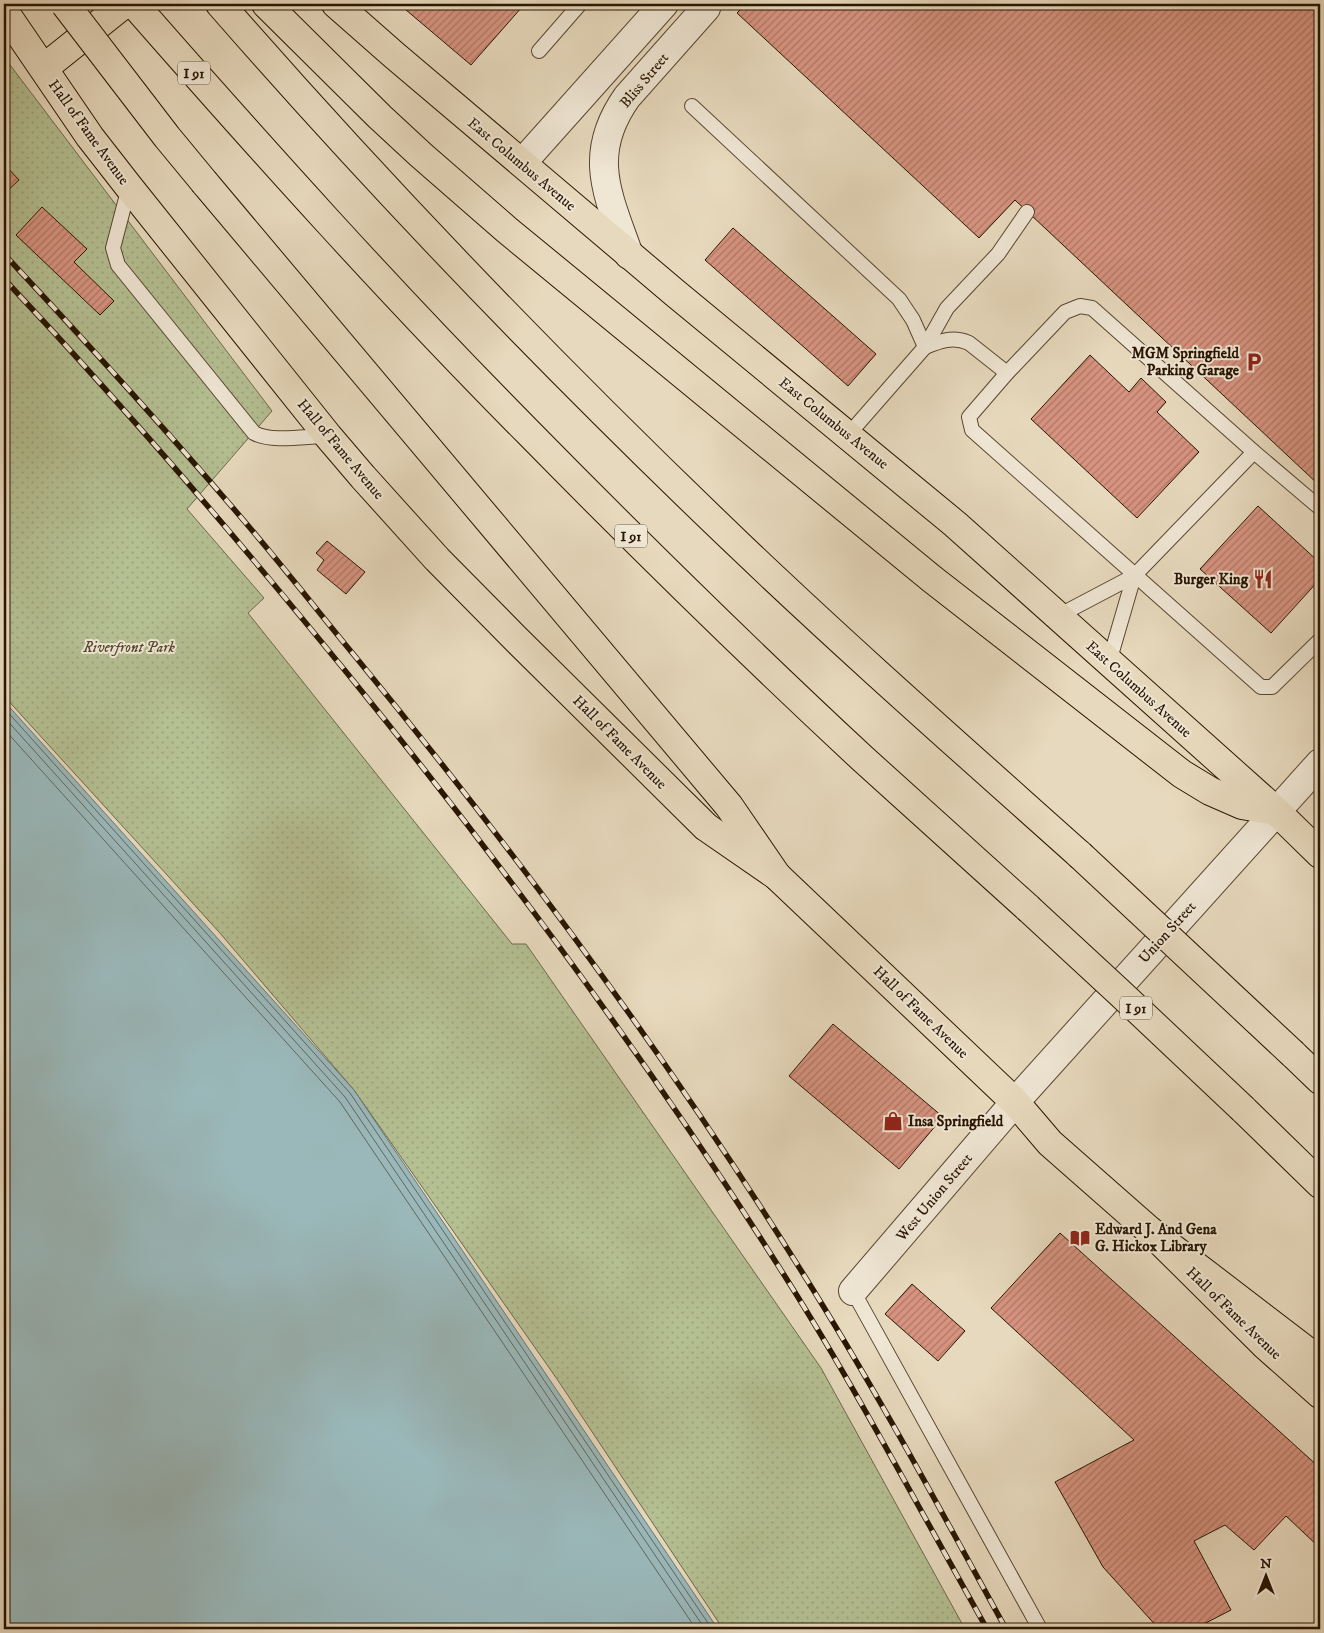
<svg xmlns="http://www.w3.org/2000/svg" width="1324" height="1633" font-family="'IM FELL DW Pica',serif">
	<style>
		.park { fill: url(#park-dots); stroke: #6e6a4a }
		.water { fill: #9ab8ba; stroke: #6c7770 }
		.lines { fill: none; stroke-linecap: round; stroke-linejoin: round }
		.shore { stroke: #61665e; stroke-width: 1 }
		.building { fill: url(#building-hatch); stroke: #281501 }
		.service-casing { stroke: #584630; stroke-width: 16 }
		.minor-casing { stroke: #584630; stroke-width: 30 }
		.tertiary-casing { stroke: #584630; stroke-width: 30 }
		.primary-casing { stroke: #281501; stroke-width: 30 }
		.motorway-casing { stroke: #281501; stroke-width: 30 }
		.service { stroke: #efe6d4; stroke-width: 14 }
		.minor { stroke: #efe6d4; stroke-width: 28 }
		.tertiary { stroke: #efe6d4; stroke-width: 28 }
		.primary { stroke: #e7d9bd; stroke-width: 28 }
		.motorway { stroke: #e7d9bd; stroke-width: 28 }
		.rail-casing { stroke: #281501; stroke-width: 5.5 }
		.rail { stroke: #efe6d4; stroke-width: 4; stroke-dasharray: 11; stroke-linecap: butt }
		.motorway-bridge-casing { stroke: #281501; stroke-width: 30; stroke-linecap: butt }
		.motorway-bridge { stroke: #e7d9bd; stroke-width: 28 }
		.labels { text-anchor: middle; stroke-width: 4; stroke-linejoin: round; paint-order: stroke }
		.shield { fill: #efe6d4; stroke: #645440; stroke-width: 1 }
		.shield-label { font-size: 14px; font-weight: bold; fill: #281501 }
		.street-label { font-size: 15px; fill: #281501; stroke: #efe6d4 }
		.poi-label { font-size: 15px; font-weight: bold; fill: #281501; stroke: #efe6d4; text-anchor: end }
		.park-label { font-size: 15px; font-style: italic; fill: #52482c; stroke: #efe6d4 }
	</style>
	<defs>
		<pattern id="park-dots" width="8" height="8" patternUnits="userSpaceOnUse" patternTransform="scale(1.25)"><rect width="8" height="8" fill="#b4bf92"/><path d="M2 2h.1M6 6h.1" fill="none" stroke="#9ba37c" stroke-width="1.8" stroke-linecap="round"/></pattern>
		<pattern id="building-hatch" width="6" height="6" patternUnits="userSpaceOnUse" patternTransform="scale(1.25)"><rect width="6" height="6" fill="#d79380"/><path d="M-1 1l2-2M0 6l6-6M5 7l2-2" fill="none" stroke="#ae7766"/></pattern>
	</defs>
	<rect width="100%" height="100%" fill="#e7d9bd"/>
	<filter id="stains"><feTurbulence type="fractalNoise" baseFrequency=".004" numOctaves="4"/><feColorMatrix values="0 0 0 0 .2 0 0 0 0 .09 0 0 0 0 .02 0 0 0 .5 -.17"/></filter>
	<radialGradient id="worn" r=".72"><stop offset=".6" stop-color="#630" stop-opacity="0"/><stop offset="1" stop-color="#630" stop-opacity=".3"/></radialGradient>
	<polygon class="park" points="4,57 272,411 187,509 264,598 248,613 512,944 526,944 821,1368 965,1629 723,1629 557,1379 354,1090 219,932 4,696"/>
	<polygon class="water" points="4,701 354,1090 718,1629 4,1629"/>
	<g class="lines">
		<g class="shore">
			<polyline points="4,708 350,1093 712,1629"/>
			<polyline points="4,717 345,1097 705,1629"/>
			<polyline points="4,729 340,1102 696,1629"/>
		</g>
	</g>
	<g class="building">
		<polygon points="399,4 519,4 522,7 471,65"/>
		<polygon points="746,4 1320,4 1320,486 1015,200 979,238 737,13"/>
		<polygon points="4,164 19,180 4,194"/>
		<polygon points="42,207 87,249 74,262 114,301 100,315 16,235"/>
		<polygon points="733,228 876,354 848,386 705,260"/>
		<polygon points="1090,355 1129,392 1141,378 1166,402 1157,412 1199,452 1137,518 1031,419"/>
		<polygon points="1258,506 1320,563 1320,579 1271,633 1200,569"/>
		<polygon points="327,541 365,572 346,594 317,570 324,560 316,553"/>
		<polygon points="833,1024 943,1117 899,1169 789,1076"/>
		<polygon points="1060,1233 1320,1468 1320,1548 1286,1516 1254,1550 1225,1525 1194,1541 1231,1610 1194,1629 1159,1629 1103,1567 1055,1482 1134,1440 991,1308"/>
		<polygon points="912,1284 965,1331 938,1361 885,1314"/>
	</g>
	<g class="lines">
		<defs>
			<g id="service">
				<polyline points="539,51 580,4"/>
				<polyline points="692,106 899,299 913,320 925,347"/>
				<path d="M129,187L113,248L118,265L254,433C272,443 307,436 328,436"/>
				<path d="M925,347C940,341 953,336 969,343L1007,373"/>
				<polyline points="848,435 925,347 947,308 998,254 1027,212"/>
				<polyline points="1320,508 1254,452 1092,308 1080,306 1065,312 1007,373 969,417 972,430 1261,687 1272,687 1320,640"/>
				<polyline points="1134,576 1254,452"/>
				<polyline points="1058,616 1134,576 1109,662"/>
				<polyline points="853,1291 1040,1629"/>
			</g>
			<g id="minor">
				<polyline points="522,163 664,4"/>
				<path d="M629,255C608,195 586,155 627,97L706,8L707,4"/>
				<polyline points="853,1291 1015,1102"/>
			</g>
			<polyline id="tertiary" points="1015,1102 1320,763"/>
			<g id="primary">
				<polyline points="336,4 394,55 675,293 955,524 1276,811 1320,854"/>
				<polyline points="4,11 90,137 129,187 328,436 363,477 437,559 514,637 706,827 777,876 1015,1102 1050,1143 1150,1231 1266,1346 1320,1394"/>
				<polyline points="44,68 124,4"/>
			</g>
			<g id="motorway">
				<path d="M134,4C262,150 391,294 528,432C637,543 748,652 862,758C917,808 972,858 1028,908"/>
				<path d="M220,4C384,192 557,371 738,544C849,650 965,752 1080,855"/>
				<polyline points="266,4 380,117 421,155 507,230 932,579 1182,774 1210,791 1242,805 1276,811"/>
				<polyline points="205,183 729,806 777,876"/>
				<polyline points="1293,1054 1320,1080"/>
				<polyline points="1243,1109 1320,1184"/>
				<polyline points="1150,1231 1320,1361"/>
			</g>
		</defs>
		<use href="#service" class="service-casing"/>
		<use href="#minor" class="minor-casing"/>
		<use href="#tertiary" class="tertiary-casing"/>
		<use href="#primary" class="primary-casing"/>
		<use href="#motorway" class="motorway-casing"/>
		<use href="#service" class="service"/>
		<use href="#minor" class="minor"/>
		<use href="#tertiary" class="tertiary"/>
		<use href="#primary" class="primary"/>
		<use href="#motorway" class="motorway"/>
		<defs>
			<g id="rail">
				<path d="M4,254C90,346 175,439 256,535C289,574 321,615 354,655C515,851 667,1056 802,1272C875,1388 940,1509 1006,1629"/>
				<path d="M4,279C124,406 237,538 347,673C504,866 653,1067 786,1278C858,1392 921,1512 987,1629"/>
			</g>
		</defs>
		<use href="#rail" class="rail-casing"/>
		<use href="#rail" class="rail"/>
		<defs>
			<g id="motorway-bridge">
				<polyline points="65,4 167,137 205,183"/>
				<polyline points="1080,855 1293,1054"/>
				<polyline points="1028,908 1120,993 1243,1109"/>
			</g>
		</defs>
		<use href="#motorway-bridge" class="motorway-bridge-casing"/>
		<use href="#motorway-bridge" class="motorway-bridge"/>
	</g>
	<defs>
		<symbol id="parking-bare" viewBox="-9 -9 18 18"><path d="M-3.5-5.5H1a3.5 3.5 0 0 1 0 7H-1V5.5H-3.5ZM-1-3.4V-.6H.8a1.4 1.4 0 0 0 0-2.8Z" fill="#8f2418" stroke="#efe6d4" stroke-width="2.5" paint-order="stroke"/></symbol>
		<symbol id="restaurant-bare" viewBox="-9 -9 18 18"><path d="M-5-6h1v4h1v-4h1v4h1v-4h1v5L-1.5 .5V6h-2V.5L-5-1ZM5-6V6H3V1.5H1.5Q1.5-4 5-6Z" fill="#8f2418" stroke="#efe6d4" stroke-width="2.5" paint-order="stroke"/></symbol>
		<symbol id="shop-bare" viewBox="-9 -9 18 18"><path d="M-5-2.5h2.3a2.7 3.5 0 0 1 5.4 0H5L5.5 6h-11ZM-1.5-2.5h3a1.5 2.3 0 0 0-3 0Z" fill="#8f2418" stroke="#efe6d4" stroke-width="2.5" paint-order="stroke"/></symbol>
		<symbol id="library-bare" viewBox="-9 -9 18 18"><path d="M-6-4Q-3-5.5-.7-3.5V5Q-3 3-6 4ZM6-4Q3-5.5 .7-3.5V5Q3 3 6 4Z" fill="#8f2418" stroke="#efe6d4" stroke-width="2.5" paint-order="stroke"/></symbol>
	</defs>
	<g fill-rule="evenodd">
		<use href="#parking-bare" x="1240" y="348" width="28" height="28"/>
		<use href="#restaurant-bare" x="1249" y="565" width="28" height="28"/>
		<use href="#shop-bare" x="879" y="1107" width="28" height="28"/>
		<use href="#library-bare" x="1066" y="1224" width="28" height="28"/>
	</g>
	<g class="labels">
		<g class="shield">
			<rect x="178" y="61.5" width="32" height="23" rx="4"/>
			<rect x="615" y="524.5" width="32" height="23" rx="4"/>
			<rect x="1120" y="996.5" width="32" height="23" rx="4"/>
		</g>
		<g class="shield-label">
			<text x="194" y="78">I 91</text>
			<text x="631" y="541">I 91</text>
			<text x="1136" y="1013">I 91</text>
		</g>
		<g class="street-label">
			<text transform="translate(644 80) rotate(-50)" y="5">Bliss Street</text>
			<text transform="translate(89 132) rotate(54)" y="5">Hall of Fame Avenue</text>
			<text transform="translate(522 164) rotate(40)" y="5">East Columbus Avenue</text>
			<text transform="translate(834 423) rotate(39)" y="5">East Columbus Avenue</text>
			<text transform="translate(341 449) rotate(50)" y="5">Hall of Fame Avenue</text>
			<text transform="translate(1139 689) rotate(42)" y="5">East Columbus Avenue</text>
			<text transform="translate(620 742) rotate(45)" y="5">Hall of Fame Avenue</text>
			<text transform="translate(1167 932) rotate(-48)" y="5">Union Street</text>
			<text transform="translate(921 1012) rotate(44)" y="5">Hall of Fame Avenue</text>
			<text transform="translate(934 1197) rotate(-50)" y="5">West Union Street</text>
			<text transform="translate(1234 1313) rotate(44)" y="5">Hall of Fame Avenue</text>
		</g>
		<g class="poi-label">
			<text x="1239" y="358">MGM Springfield<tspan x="1239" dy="17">Parking Garage</tspan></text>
			<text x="1248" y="584">Burger King</text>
			<text x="908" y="1126" text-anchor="start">Insa Springfield</text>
			<text x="1095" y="1234" text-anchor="start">Edward J. And Gena<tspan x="1095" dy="17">G. Hickox Library</tspan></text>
		</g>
		<g class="park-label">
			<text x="129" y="652">Riverfront Park</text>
		</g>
	</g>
	<rect width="1324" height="1633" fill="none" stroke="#e7d9bd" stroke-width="20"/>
	<rect x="5" y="5" width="1314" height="1623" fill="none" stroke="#281501" stroke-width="2.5"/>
	<rect x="10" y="10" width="1304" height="1613" fill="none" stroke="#281501"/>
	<g transform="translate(1266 1576)" stroke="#efe6d4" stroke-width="4" paint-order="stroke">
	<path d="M0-4L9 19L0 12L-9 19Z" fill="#281501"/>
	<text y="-8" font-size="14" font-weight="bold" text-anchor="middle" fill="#281501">N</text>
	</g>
	<rect width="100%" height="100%" filter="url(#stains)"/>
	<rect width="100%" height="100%" fill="url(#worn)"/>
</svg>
